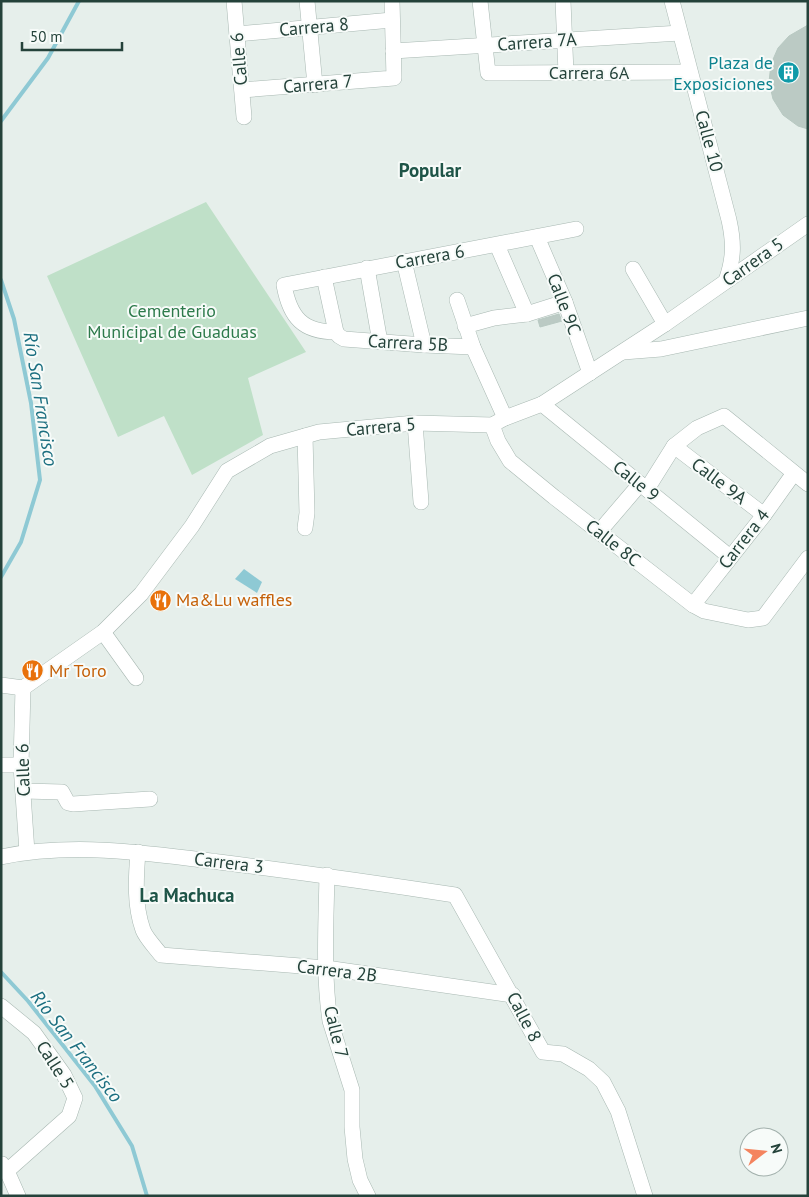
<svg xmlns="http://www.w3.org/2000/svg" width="809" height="1197" font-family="'PT Sans',sans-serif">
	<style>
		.green { fill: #bfe0c8 }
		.water { fill: #8ec9d4 }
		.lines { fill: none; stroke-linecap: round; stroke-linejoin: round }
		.stream { stroke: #8ec9d4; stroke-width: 4 }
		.building { fill: #bbcac4; stroke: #b8c9c2 }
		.street-casing { stroke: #a8b8b2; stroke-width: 16 }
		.street { stroke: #fff; stroke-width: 15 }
		.labels { text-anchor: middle; stroke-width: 4; stroke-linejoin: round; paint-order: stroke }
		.street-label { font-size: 18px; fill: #24423a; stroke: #f7fbf9 }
		.culture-label { font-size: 18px; fill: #0d838f; stroke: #f7fbf9; text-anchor: end }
		.park-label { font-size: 18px; fill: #2d7a4b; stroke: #f7fbf9 }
		.food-label { font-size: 18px; fill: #c56008; stroke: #f7fbf9; text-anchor: start }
		.neighbourhood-label { font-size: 19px; font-weight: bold; fill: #1f5548; stroke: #f7fbf9 }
		.water-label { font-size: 19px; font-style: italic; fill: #1c6f80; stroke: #f7fbf9 }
	</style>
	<rect width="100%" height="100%" fill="#e6efeb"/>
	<polygon class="green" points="206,202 306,352 248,378 263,435 192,475 164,416 118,437 47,276"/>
	<polygon class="water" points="244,569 262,582 257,593 235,579"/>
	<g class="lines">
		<g class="stream">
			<polyline points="1,121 48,58 79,1"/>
			<polyline points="1,280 14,319 31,403 40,480 21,542 1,577"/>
			<polyline points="1,972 28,1001 95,1086 132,1146 147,1196"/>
		</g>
	</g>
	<g class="building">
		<polygon points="808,25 808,129 798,126 783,115 773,99 769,82 771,64 778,48 789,36"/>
		<polygon points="559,314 562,321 540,327 538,320"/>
	</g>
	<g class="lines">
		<defs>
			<g id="street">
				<polyline points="234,1 244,117"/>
				<polyline points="307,1 315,85"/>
				<polyline points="480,1 488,73 690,72"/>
				<polyline points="563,1 566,73"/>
				<path d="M672,1L729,220C734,243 734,258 726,281"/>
				<polyline points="237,34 392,20"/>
				<polyline points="393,51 680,33"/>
				<polyline points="242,90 394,78 392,1"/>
				<polyline points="537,237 565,302 590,373"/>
				<polyline points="497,245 527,314"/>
				<polyline points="404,261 424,345"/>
				<polyline points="367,268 380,342"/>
				<polyline points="633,269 665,324"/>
				<polyline points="324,277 336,332 339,336 344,339 424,345 473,347"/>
				<polyline points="457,300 473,347 505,418"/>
				<polyline points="465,326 494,318 527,314 565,302"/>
				<path d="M336,332C303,332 290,318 284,285L576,229"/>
				<polyline points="623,352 661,349 808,318"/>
				<polyline points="542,404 730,557"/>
				<polyline points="415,423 421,502"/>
				<polyline points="492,425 498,441 510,461 554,497 693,605 704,611 748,620 763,618 808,558"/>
				<polyline points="305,436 307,513 305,528"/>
				<polyline points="674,446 764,515"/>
				<polyline points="647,489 674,446 697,428 724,416 808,484"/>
				<polyline points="599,532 640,484"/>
				<polyline points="693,605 764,515 794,473"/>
				<polyline points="103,632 136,678"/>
				<polyline points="1,685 23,688 103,632 141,594 192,526 227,471 270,446 319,432 415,423 492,425 505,418 542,404 665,324 808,224"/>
				<polyline points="23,688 21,765 27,852"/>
				<polyline points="1,765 21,765"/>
				<polyline points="24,791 62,792 68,803 73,804 150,799"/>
				<path d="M138,852C136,877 134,905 143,930C146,938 155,947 161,955L326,968L513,995"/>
				<path d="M1,857C73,842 148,853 219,862C298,872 377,883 455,895L543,1052L563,1054L589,1069L603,1082L618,1111L645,1196"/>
				<path d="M327,875C326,924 323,973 330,1021L352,1090V1127L355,1159L360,1180L368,1196"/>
				<polyline points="1,1006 34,1033 64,1075 75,1098 69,1116 7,1171"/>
				<polyline points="2,1164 7,1171 18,1196"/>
			</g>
		</defs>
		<use href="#street" class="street-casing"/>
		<use href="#street" class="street"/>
	</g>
	<defs>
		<symbol id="building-disc" viewBox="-11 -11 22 22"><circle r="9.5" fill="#0f9aa8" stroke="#f7fbf9"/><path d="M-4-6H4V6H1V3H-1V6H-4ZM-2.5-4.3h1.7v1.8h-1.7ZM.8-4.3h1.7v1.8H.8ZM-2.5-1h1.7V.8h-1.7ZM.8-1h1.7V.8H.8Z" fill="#fff"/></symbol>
		<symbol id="restaurant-disc" viewBox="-11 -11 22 22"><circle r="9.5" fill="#e8710a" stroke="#f7fbf9"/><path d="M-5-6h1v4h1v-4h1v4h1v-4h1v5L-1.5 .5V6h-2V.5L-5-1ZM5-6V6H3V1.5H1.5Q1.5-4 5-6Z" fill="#fff"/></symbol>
	</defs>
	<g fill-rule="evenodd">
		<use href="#building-disc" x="776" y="60" width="25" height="25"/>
		<use href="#restaurant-disc" x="148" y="588" width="25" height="25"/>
		<use href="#restaurant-disc" x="20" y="658" width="25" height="25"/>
	</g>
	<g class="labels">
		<g class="street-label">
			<text transform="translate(314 27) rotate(-5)" y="6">Carrera 8</text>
			<text transform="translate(537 42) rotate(-4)" y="6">Carrera 7A</text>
			<text transform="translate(239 59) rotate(-95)" y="6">Calle 6</text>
			<text x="589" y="79">Carrera 6A</text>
			<text transform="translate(318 84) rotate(-5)" y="6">Carrera 7</text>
			<text transform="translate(709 141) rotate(75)" y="6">Calle 10</text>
			<text transform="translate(430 257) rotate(-10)" y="6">Carrera 6</text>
			<text transform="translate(753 262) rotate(-35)" y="6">Carrera 5</text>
			<text transform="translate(564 304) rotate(69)" y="6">Calle 9C</text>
			<text transform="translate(408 343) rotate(3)" y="6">Carrera 5B</text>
			<text transform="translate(381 427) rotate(-5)" y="6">Carrera 5</text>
			<text transform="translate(636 481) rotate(39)" y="6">Calle 9</text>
			<text transform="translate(719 481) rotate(37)" y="6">Calle 9A</text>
			<text transform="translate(744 539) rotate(-52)" y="6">Carrera 4</text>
			<text transform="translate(613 543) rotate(38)" y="6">Calle 8C</text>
			<text transform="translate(23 770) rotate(-92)" y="6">Calle 6</text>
			<text transform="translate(229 863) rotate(7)" y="6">Carrera 3</text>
			<text transform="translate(337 971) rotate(7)" y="6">Carrera 2B</text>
			<text transform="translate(524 1017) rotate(62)" y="6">Calle 8</text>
			<text transform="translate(336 1032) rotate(76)" y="6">Calle 7</text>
			<text transform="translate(55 1065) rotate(57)" y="6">Calle 5</text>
		</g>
		<g class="culture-label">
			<text x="773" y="69">Plaza de<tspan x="773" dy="21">Exposiciones</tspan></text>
		</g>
		<g class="park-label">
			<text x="172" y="317">Cementerio<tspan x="172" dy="21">Municipal de Guaduas</tspan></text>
		</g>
		<g class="food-label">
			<text x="176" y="606">Ma&amp;Lu waffles</text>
			<text x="49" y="677">Mr Toro</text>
		</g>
		<g class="neighbourhood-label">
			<text x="430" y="177">Popular</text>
			<text x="187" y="902">La Machuca</text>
		</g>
		<g class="water-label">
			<text transform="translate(41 399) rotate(81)" y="7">Río San Francisco</text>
			<text transform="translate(77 1046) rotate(52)" y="7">Río San Francisco</text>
		</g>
	</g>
	<rect width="809" height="1197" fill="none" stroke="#24423a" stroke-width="5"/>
	<g transform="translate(764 1152) rotate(74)"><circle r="24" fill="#f7fbf9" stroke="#a3b1ad"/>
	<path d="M0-4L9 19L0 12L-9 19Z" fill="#f4845f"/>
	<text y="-8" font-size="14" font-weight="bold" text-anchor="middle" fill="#24423a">N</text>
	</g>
	<path d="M22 42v8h100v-8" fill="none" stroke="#24423a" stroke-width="2.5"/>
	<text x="30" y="42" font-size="15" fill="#24423a" stroke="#f7fbf9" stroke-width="4" paint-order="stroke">50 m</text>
</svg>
